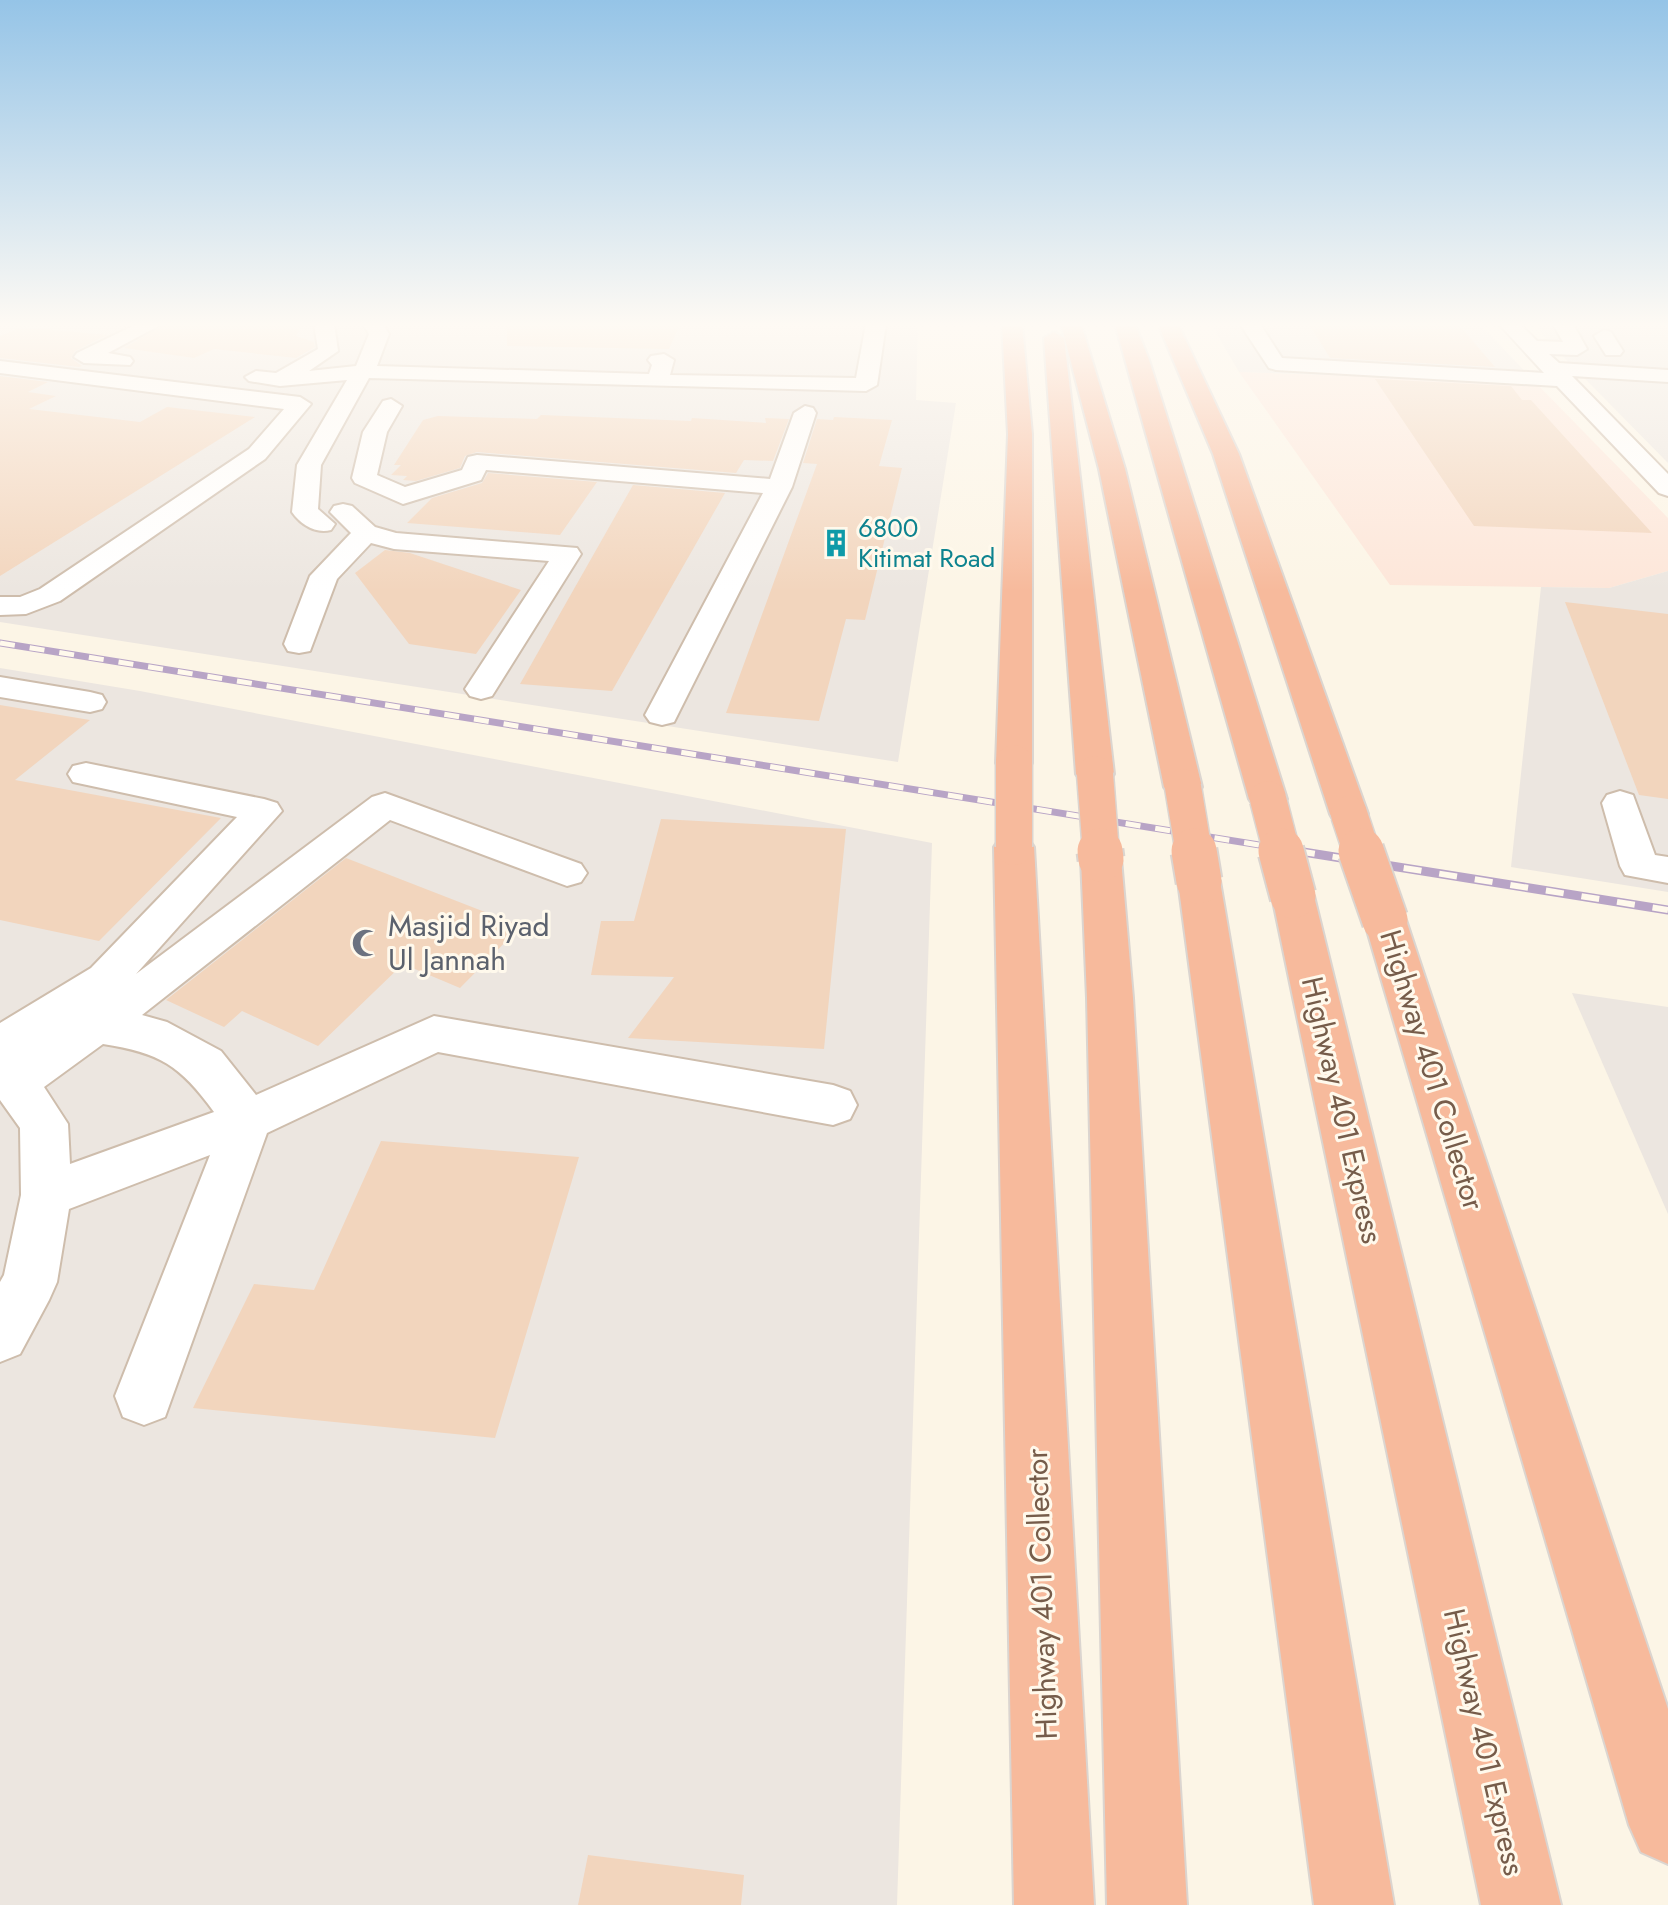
<svg xmlns="http://www.w3.org/2000/svg" width="1668" height="1905" font-family="Jost,sans-serif">
	<style>
		.commercial { fill: #fde6d9 }
		.industrial { fill: #ece6e0 }
		.building { fill: #f2d5bd }
		.lines { fill: none; stroke-linecap: round; stroke-linejoin: round }
		.minor-casing { stroke: #cebdac; stroke-width: 4 }
		.highway-casing { stroke: #dbd5d0; stroke-width: 4 }
		.minor { fill: #fff; fill-rule: evenodd }
		.highway { fill: #f7ba9c; fill-rule: evenodd }
		.rail-far1-casing { stroke: #b8a4c6; stroke-width: 7 }
		.rail-casing { stroke: #b8a4c6; stroke-width: 9 }
		.rail-far1 { stroke: #fff9ec; stroke-width: 5; stroke-dasharray: 15; stroke-linecap: butt }
		.rail { stroke: #fff9ec; stroke-width: 6; stroke-dasharray: 18; stroke-linecap: butt }
		.highway-bridge-far1-casing { stroke: #dbd5d0; stroke-width: 39; stroke-linecap: butt }
		.highway-bridge-casing { stroke: #dbd5d0; stroke-width: 49; stroke-linecap: butt }
		.highway-bridge-far1 { stroke: #f7ba9c; stroke-width: 36 }
		.highway-bridge { stroke: #f7ba9c; stroke-width: 45 }
		.labels { text-anchor: middle; stroke-width: 6; stroke-linejoin: round; paint-order: stroke }
		.far-culture-label { font-size: 26px; fill: #0d838f; stroke: #fff9ec; text-anchor: start }
		.worship-label { font-size: 30px; fill: #5b616d; stroke: #fff9ec; text-anchor: start }
		.street-label { font-size: 30px; fill: #765c4a; stroke: #fff9ec }
	</style>
	<rect width="100%" height="100%" fill="#fcf5e6"/>
	<polygon class="commercial" points="1239,372 1535,382 1668,518 1668,571 1609,588 1390,585"/>
	<g class="industrial">
		<polygon points="0,324 918,324 916,400 956,403 898,762 0,622"/>
		<polygon points="1211,324 1480,324 1535,382 1239,372"/>
		<polygon points="1536,324 1668,324 1668,463 1543,336"/>
		<polygon points="1668,571 1668,892 1511,867 1541,587 1609,588"/>
		<polygon points="0,668 140,691 932,843 897,1905 0,1905"/>
		<polygon points="1572,993 1668,1007 1668,1214"/>
	</g>
	<g class="building">
		<polygon points="165,324 302,324 296,336 314,342 315,347 296,358 214,349 194,358 124,348"/>
		<polygon points="507,324 680,324 669,349 507,346"/>
		<polygon points="1309,324 1458,324 1495,367 1330,358"/>
		<polygon points="22,327 107,335 75,351 71,358 82,366 79,367 0,358 0,336"/>
		<polygon points="0,376 48,382 28,392 56,396 29,409 140,422 167,407 255,417 0,576"/>
		<polygon points="1375,379 1511,386 1522,400 1531,400 1652,533 1474,526"/>
		<polygon points="541,415 691,421 692,418 766,423 765,418 789,419 773,461 744,460 736,473 477,452 465,456 460,468 416,481 403,480 407,476 391,475 401,465 394,465 423,420 438,416 537,419"/>
		<polygon points="834,417 892,420 879,466 902,468 865,620 846,619 819,721 726,713 817,464 803,463 817,419 833,420"/>
		<polygon points="488,473 597,482 560,535 407,523 432,498 482,483"/>
		<polygon points="633,485 725,493 612,691 520,684"/>
		<polygon points="385,550 410,553 521,590 476,654 409,644 355,573"/>
		<polygon points="1565,602 1668,614 1668,799 1639,795"/>
		<polygon points="0,705 90,720 15,780 221,818 99,941 0,920"/>
		<polygon points="661,819 846,829 824,1049 628,1038 674,977 591,975 601,921 634,921"/>
		<polygon points="346,858 521,926 460,988 403,964 318,1046 242,1011 224,1027 166,1000"/>
		<polygon points="381,1141 579,1157 495,1438 193,1408 254,1284 314,1290"/>
		<polygon points="588,1855 744,1875 741,1905 578,1905"/>
	</g>
	<g class="lines">
		<defs>
			<g id="minor">
				<polygon points="137,324 162,324 108,353 130,357 133,361 130,365 84,363 74,357 77,353"/>
				<path d="M314,324H334L338,351L309,371L356,366L369,334L363,324H383L389,334L377,366L649,374L652,365L648,360L651,356L664,354L674,360L670,375L856,378L866,324H886L877,385L866,391L369,378L321,465L318,509L335,524L331,530C316,534 301,525 292,512L297,465L347,380L280,386L249,381L245,377L256,371L276,373L318,349Z"/>
				<polygon points="1240,324 1260,324 1282,358 1544,373 1499,324 1520,324 1537,341 1563,342 1553,324 1573,324 1587,349 1577,355 1549,354 1559,363 1668,370 1668,382 1572,376 1668,474 1668,496 1659,493 1557,386 1276,370 1269,368"/>
				<polygon points="1604,330 1611,332 1623,351 1620,355 1606,355 1594,336"/>
				<polygon points="0,361 300,397 311,404 265,459 60,601 26,614 0,615 0,597 20,597 40,589 249,449 284,409 0,373"/>
				<polygon points="391,399 402,406 387,432 377,475 405,487 462,470 468,457 477,455 770,479 794,413 805,406 813,408 816,413 792,487 674,722 662,725 650,722 645,715 763,493 486,470 481,480 403,504 355,483 352,478 363,432 383,401"/>
				<polygon points="343,504 352,506 375,527 396,533 577,548 581,554 492,696 481,699 470,696 465,689 549,561 394,549 371,543 337,579 310,651 299,653 288,651 284,644 310,576 351,533 330,512 334,506"/>
				<polygon points="0,677 90,692 102,695 106,702 102,709 90,712 0,697"/>
				<path d="M86,763L264,799L277,803L282,811L136,974L372,797L385,793L581,864L587,873L581,882L567,886L390,820L142,1015L167,1022L221,1051L256,1095L434,1016L833,1085L850,1091L857,1105L850,1119L833,1125L438,1052L267,1133L165,1417L144,1425L123,1417L115,1396L210,1155L69,1209L57,1282L49,1300L20,1354L0,1362V1282L4,1275L21,1195L20,1128L0,1100V1023L91,968L237,817L73,782L68,774L73,766ZM103,1044C160,1053 180,1065 214,1112L70,1164L68,1124L44,1087Z"/>
				<polygon points="1620,791 1633,795 1655,855 1668,857 1668,883 1625,875 1620,866 1602,803 1607,795"/>
			</g>
			<g id="highway">
				<polygon points="1002,324 1022,324 1032,434 1032,763 1027,771 1014,774 1001,771 996,763 1008,434"/>
				<polygon points="1061,324 1081,324 1125,469 1202,787 1196,795 1183,799 1170,795 1164,787 1099,469"/>
				<polygon points="1115,324 1135,324 1149,360 1287,799 1281,808 1268,811 1255,808 1249,799"/>
				<polygon points="1158,324 1178,324 1239,454 1368,814 1363,823 1349,826 1335,823 1330,814 1213,454"/>
				<polygon points="1054,332 1064,338 1114,774 1108,782 1095,786 1082,782 1076,774 1044,338"/>
				<polygon points="1014,834 1028,838 1034,847 1094,1905 1014,1905 994,847 1000,838"/>
				<polygon points="1101,845 1115,849 1121,859 1133,998 1187,1905 1107,1905 1087,998 1081,859 1087,849"/>
				<polygon points="1199,867 1214,871 1220,881 1394,1905 1314,1905 1178,881 1184,871"/>
				<polygon points="1293,881 1308,886 1314,896 1561,1905 1481,1905 1272,896 1278,886"/>
				<polygon points="1385,905 1400,909 1406,920 1668,1709 1668,1864 1641,1852 1629,1825 1364,920 1370,909"/>
			</g>
		</defs>
		<use href="#minor" class="minor-casing"/>
		<use href="#highway" class="highway-casing"/>
		<use href="#minor" class="minor"/>
		<use href="#highway" class="highway"/>
		<defs>
			<polyline id="rail-far1" points="0,643 1309,853"/>
			<polyline id="rail" points="1297,851 1668,910"/>
		</defs>
		<use href="#rail-far1" class="rail-far1-casing"/>
		<use href="#rail" class="rail-casing"/>
		<use href="#rail-far1" class="rail-far1"/>
		<use href="#rail" class="rail"/>
		<defs>
			<g id="highway-bridge-far1">
				<polyline points="1014,763 1014,847"/>
				<polyline points="1095,774 1101,853"/>
				<polyline points="1183,787 1194,853"/>
				<polyline points="1268,799 1282,853"/>
				<polyline points="1349,814 1362,853"/>
			</g>
			<g id="highway-bridge">
				<polyline points="1100,851 1101,859"/>
				<polyline points="1194,851 1199,881"/>
				<polyline points="1281,851 1293,896"/>
				<polyline points="1361,851 1385,920"/>
			</g>
		</defs>
		<use href="#highway-bridge-far1" class="highway-bridge-far1-casing"/>
		<use href="#highway-bridge" class="highway-bridge-casing"/>
		<use href="#highway-bridge-far1" class="highway-bridge-far1"/>
		<use href="#highway-bridge" class="highway-bridge"/>
	</g>
	<linearGradient id="sky" x2="0" y2="1"><stop stop-color="#95c4e7"/><stop offset="0.55" stop-color="#fefaf4"/><stop offset="1" stop-color="#fefaf4" stop-opacity="0"/></linearGradient>
	<rect width="1668" height="591" fill="url(#sky)"/>
	<defs>
		<symbol id="building-bare" viewBox="-9 -9 18 18"><path d="M-4-6H4V6H1V3H-1V6H-4ZM-2.5-4.3h1.7v1.8h-1.7ZM.8-4.3h1.7v1.8H.8ZM-2.5-1h1.7V.8h-1.7ZM.8-1h1.7V.8H.8Z" fill="#0f9aa8" stroke="#fff9ec" stroke-width="2.5" paint-order="stroke"/></symbol>
		<symbol id="mosque-bare" viewBox="-9 -9 18 18"><path d="M3.5-4.9A6 6 0 1 0 3.5 4.9A5 5 0 1 1 3.5-4.9Z" fill="#6b7280" stroke="#fff9ec" stroke-width="2.5" paint-order="stroke"/></symbol>
	</defs>
	<g fill-rule="evenodd">
		<use href="#building-bare" x="816" y="523" width="40" height="40"/>
		<use href="#mosque-bare" x="346" y="923" width="40" height="40"/>
	</g>
	<g class="labels">
		<g class="far-culture-label">
			<text x="858" y="537">6800<tspan x="858" dy="30">Kitimat Road</tspan></text>
		</g>
		<g class="worship-label">
			<text x="388" y="936">Masjid Riyad<tspan x="388" dy="34">Ul Jannah</tspan></text>
		</g>
		<g class="street-label">
			<text transform="translate(1432 1070) rotate(73)" y="10">Highway 401 Collector</text>
			<text transform="translate(1342 1110) rotate(77)" y="10">Highway 401 Express</text>
			<text transform="translate(1042 1594) rotate(-92)" y="10">Highway 401 Collector</text>
			<text transform="translate(1484 1742) rotate(77)" y="10">Highway 401 Express</text>
		</g>
	</g>
</svg>
